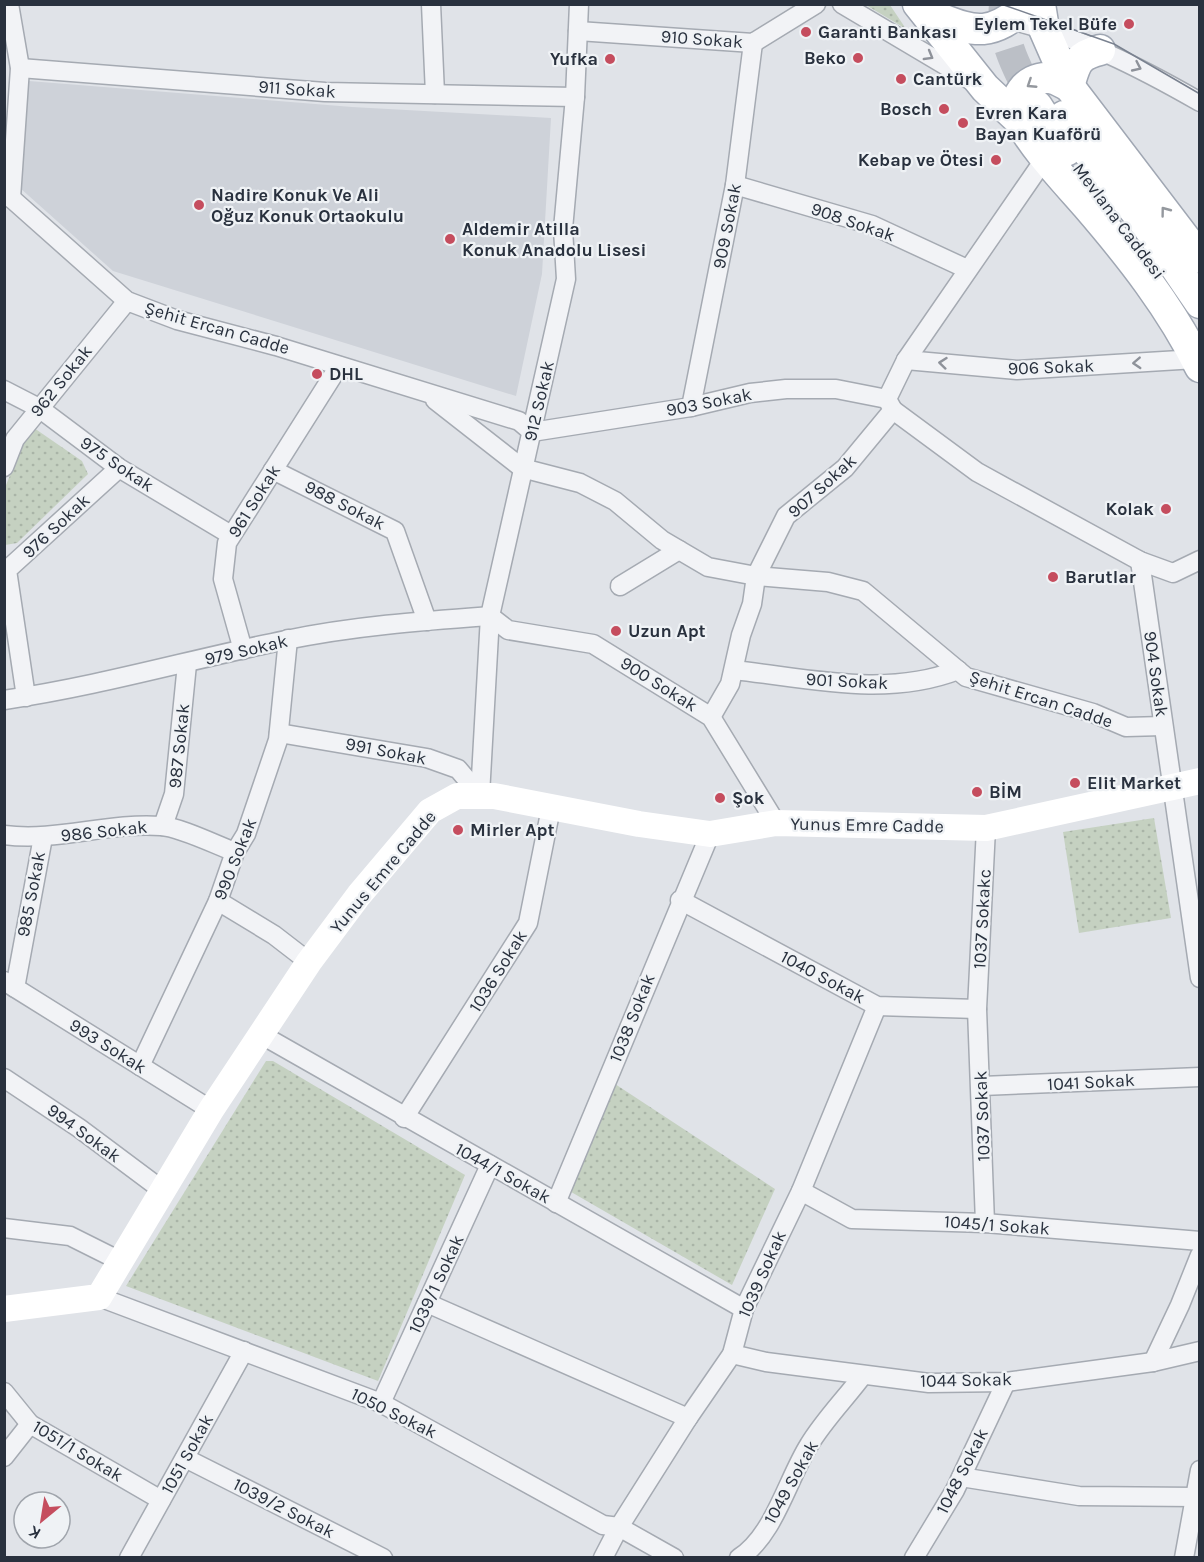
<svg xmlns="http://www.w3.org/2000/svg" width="1204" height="1562" font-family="Karla,sans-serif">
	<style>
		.built { fill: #ced2d9 }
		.park { fill: url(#park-dots) }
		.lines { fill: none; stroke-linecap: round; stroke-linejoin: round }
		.primary-tunnel { stroke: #bbbfc6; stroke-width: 30; stroke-dasharray: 30 15; stroke-linecap: butt }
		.street-casing { stroke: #a5aab2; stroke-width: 21 }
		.primary-casing { stroke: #a0a7b3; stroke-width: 33 }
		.street { stroke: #f2f3f6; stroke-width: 18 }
		.secondary { stroke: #fff; stroke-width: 26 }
		.primary { stroke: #fff; stroke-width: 30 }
		.tram { stroke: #7a8290; stroke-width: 1.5 }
		.oneway { stroke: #8e929a }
		.oneway2 { stroke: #94989e }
		.poi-dot { fill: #c54d5e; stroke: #eff2f5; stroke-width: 2 }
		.labels { text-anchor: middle; stroke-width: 4.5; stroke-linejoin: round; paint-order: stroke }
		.poi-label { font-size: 18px; font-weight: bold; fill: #29313e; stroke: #eff2f5; text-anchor: start }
		.street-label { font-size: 18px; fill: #29313e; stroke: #eff2f5 }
	</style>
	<defs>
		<pattern id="park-dots" width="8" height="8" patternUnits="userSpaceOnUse" patternTransform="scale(1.5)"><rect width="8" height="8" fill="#c5d1c1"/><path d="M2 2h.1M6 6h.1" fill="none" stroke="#a9b4a7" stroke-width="1.8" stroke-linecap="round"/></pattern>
	</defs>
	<rect width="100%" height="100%" fill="#e0e3e8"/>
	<polygon class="built" points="29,81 352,107 551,118 542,274 516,396 113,271 20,188"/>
	<g class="park">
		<polygon points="866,5 890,5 906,29"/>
		<polygon points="34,428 82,461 88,474 17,543 5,545 4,490 22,446"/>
		<polygon points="1154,818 1171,918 1079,933 1063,832"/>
		<polygon points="266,1061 273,1061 465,1175 378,1381 126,1286"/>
		<polygon points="612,1082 775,1189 732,1285 566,1189"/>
	</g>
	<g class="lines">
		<path class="primary-tunnel" d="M1004,4C1000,42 1020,74 1037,106"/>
		<defs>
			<g id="street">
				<polyline points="9,4 20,68 11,198"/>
				<polyline points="431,4 435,94"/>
				<polyline points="842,4 970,80"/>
				<path d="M1010,20C1078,36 1139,67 1200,102"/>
				<polyline points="578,31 753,43 816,4"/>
				<polyline points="20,68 325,92 575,97"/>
				<polyline points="735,185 872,225 967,269"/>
				<polyline points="4,196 11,198 127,301 177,320 276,346 519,421 532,432 691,407 750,393 786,389 836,389 887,399"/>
				<polyline points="906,360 1017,370 1196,359"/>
				<polyline points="4,390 39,408 119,468 231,535"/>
				<polyline points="435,400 522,468 580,483 615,501 662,540 708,567 756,576 828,582 863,591 966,677 1093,713 1126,727 1163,726"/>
				<polyline points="691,407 735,185 753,43"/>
				<polyline points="893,410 977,472 1140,561 1173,573 1200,560"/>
				<polyline points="4,467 15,439 127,301"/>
				<polyline points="273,470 395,531 427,621"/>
				<polyline points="1140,561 1200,978"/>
				<polyline points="620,586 679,550"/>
				<polyline points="243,650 223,579 227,543 339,366"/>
				<path d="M734,670C808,678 886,698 958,670"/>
				<polyline points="26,697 7,570 119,468"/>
				<path d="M4,700C100,686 192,659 286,640C353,626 422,621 490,616L508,630L593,644L711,717L776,823"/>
				<polyline points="711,717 730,684 741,635 752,604 756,576 786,516 845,468 893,410 887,399 906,360 1046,157"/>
				<polyline points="279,733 427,758 458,769 480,795"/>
				<polyline points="480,795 490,616 566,279 563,229 575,97 579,4"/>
				<polyline points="163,826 174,794 187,664"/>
				<path d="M4,835C57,842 108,822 161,826C180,827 216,845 235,852"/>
				<polyline points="680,900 877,1006 977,1009"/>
				<polyline points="218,901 274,935 309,962"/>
				<polyline points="4,981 211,1110"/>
				<polyline points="15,988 43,837"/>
				<polyline points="262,1035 744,1309"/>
				<polyline points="140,1066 218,901 235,852 246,834 278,740 288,639"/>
				<polyline points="4,1078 79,1128 162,1190"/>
				<polyline points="982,1086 1200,1077"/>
				<polyline points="404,1118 528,923 551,808"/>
				<polyline points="801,1191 852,1219 985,1223 1200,1241"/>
				<polyline points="556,1203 710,834"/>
				<polyline points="985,1223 977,1009 986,828"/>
				<polyline points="4,1228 70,1236 120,1261"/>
				<polyline points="99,1297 381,1403 603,1525 619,1527 674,1558"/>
				<polyline points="427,1303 688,1418"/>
				<polyline points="732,1354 766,1362 929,1383 1006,1382 1153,1362 1200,1351"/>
				<polyline points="1153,1362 1180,1305 1200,1255"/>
				<polyline points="4,1392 30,1424 161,1500"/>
				<polyline points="381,1403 490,1165"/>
				<polyline points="4,1457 30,1424"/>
				<polyline points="185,1458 383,1558"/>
				<polyline points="961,1477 1079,1496 1196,1497"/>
				<polyline points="129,1558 244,1351"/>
				<polyline points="603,1558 619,1527 688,1418 732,1354 744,1309 801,1191 877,1006"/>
				<path d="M739,1558C774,1536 788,1478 809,1445C824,1420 846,1398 863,1375"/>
				<polyline points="914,1558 955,1490 1006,1382"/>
				<polyline points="1184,1558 1200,1470"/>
			</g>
			<g id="primary">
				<polyline points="918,4 985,88 1019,120"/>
				<polyline points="1040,4 1044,29 1069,86 1200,258"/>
				<path d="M926,13C974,31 986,41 1029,4"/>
				<path d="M1100,50C1076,56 1076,64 1069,86C1062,83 1055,78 1048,78C1026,77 1010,99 1019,119C1030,144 1068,184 1087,206C1130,256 1171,308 1200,367"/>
				<polyline points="1037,106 1066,151"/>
				<polyline points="1064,116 1087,151 1148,227 1200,303"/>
			</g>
		</defs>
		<use href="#street" class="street-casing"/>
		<use href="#primary" class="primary-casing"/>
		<use href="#street" class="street"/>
		<polyline class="secondary" points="4,1309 99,1297 211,1110 309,962 359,895 430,811 457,796 494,796 639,824 710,834 776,823 986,828 1200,781"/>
		<use href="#primary" class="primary"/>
		<polyline class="tram" points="1001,4 1114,44 1200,94"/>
	</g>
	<defs><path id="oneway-chevron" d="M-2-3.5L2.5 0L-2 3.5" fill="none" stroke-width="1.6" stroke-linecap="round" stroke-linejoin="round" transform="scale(1.5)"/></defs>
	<g class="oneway">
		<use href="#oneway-chevron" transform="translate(929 56) rotate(30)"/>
		<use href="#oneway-chevron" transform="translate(1137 67) rotate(25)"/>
		<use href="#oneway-chevron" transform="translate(943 363) rotate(-174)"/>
		<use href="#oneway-chevron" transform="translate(1137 363) rotate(177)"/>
	</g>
	<g class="oneway2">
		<use href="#oneway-chevron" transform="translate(1031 84) rotate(147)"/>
		<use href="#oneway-chevron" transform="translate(1165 211) rotate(-127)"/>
	</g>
	<g class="poi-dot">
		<circle cx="1129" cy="24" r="6"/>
		<circle cx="806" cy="32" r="6"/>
		<circle cx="858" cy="58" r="6"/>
		<circle cx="610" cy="59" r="6"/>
		<circle cx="901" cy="79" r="6"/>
		<circle cx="944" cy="109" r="6"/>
		<circle cx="963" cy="123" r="6"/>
		<circle cx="996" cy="160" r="6"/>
		<circle cx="199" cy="205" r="6"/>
		<circle cx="450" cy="239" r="6"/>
		<circle cx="317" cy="374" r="6"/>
		<circle cx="1166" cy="509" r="6"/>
		<circle cx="1053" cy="577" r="6"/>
		<circle cx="616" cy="631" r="6"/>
		<circle cx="1075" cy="783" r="6"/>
		<circle cx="977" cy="792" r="6"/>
		<circle cx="720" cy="798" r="6"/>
		<circle cx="458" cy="830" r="6"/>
	</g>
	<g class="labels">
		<g class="poi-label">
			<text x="1117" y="30" text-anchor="end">Eylem Tekel Büfe</text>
			<text x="818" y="38">Garanti Bankası</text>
			<text x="846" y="64" text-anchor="end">Beko</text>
			<text x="598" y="65" text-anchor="end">Yufka</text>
			<text x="913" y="85">Cantürk</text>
			<text x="932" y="115" text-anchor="end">Bosch</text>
			<text x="975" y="119">Evren Kara<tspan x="975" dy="21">Bayan Kuaförü</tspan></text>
			<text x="984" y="166" text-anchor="end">Kebap ve Ötesi</text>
			<text x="211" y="201">Nadire Konuk Ve Ali<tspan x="211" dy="21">Oğuz Konuk Ortaokulu</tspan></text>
			<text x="462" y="235">Aldemir Atilla<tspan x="462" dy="21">Konuk Anadolu Lisesi</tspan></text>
			<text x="329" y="380">DHL</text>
			<text x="1154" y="515" text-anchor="end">Kolak</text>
			<text x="1065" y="583">Barutlar</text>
			<text x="628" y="637">Uzun Apt</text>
			<text x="1087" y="789">Elit Market</text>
			<text x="989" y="798">BİM</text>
			<text x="732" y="804">Şok</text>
			<text x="470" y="836">Mirler Apt</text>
		</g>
		<g class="street-label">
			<text transform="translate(702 39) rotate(4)" y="6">910 Sokak</text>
			<text transform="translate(297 89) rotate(4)" y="6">911 Sokak</text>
			<text transform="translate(1119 221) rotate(53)" y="6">Mevlana Caddesi</text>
			<text transform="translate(853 222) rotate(19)" y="6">908 Sokak</text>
			<text transform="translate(727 226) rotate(-79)" y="6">909 Sokak</text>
			<text transform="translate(217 328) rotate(16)" y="6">Şehit Ercan Cadde</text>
			<text transform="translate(1051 367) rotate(-2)" y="6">906 Sokak</text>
			<text transform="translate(61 381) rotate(-51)" y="6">962 Sokak</text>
			<text transform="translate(539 401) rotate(-77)" y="6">912 Sokak</text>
			<text transform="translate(709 402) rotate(-11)" y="6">903 Sokak</text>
			<text transform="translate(117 464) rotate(34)" y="6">975 Sokak</text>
			<text transform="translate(822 486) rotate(-42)" y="6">907 Sokak</text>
			<text transform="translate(254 501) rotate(-58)" y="6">961 Sokak</text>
			<text transform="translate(345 505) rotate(27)" y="6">988 Sokak</text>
			<text transform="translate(56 526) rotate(-43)" y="6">976 Sokak</text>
			<text transform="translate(246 650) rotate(-13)" y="6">979 Sokak</text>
			<text transform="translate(1156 674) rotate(82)" y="6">904 Sokak</text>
			<text transform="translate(847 681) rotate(3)" y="6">901 Sokak</text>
			<text transform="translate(659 684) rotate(32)" y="6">900 Sokak</text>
			<text transform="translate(1041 699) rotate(18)" y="6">Şehit Ercan Cadde</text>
			<text transform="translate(179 746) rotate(-84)" y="6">987 Sokak</text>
			<text transform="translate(386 751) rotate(11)" y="6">991 Sokak</text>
			<text transform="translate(867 825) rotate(1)" y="6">Yunus Emre Cadde</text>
			<text transform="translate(104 831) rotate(-6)" y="6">986 Sokak</text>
			<text transform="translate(235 859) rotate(-68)" y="6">990 Sokak</text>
			<text transform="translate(383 872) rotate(-50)" y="6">Yunus Emre Cadde</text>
			<text transform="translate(31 894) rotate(-79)" y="6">985 Sokak</text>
			<text transform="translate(982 919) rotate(-87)" y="6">1037 Sokakc</text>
			<text transform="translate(498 971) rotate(-58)" y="6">1036 Sokak</text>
			<text transform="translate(823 977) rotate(28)" y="6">1040 Sokak</text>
			<text transform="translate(632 1018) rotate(-68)" y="6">1038 Sokak</text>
			<text transform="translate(108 1046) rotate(32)" y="6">993 Sokak</text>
			<text transform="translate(1091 1082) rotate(-3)" y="6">1041 Sokak</text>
			<text transform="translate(982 1116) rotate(-92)" y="6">1037 Sokak</text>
			<text transform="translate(84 1133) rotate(36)" y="6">994 Sokak</text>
			<text transform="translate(503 1173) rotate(29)" y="6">1044/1 Sokak</text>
			<text transform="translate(997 1225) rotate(4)" y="6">1045/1 Sokak</text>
			<text transform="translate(762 1274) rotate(-66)" y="6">1039 Sokak</text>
			<text transform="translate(436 1284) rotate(-65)" y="6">1039/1 Sokak</text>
			<text transform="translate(966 1380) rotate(-1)" y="6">1044 Sokak</text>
			<text transform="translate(394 1413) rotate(26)" y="6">1050 Sokak</text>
			<text transform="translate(78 1451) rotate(31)" y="6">1051/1 Sokak</text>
			<text transform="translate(187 1454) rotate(-61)" y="6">1051 Sokak</text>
			<text transform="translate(962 1471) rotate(-63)" y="6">1048 Sokak</text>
			<text transform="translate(791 1482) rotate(-61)" y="6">1049 Sokak</text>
			<text transform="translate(284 1508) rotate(27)" y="6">1039/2 Sokak</text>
		</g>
	</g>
	<rect width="1204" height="1562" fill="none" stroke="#29313e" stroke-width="12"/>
	<g transform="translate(42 1520) rotate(210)"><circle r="28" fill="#eff2f5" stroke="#a0a5ac" stroke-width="1.5"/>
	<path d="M0-4.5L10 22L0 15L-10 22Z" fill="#c54d5e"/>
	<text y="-9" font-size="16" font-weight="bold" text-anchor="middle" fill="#29313e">K</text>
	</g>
</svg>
